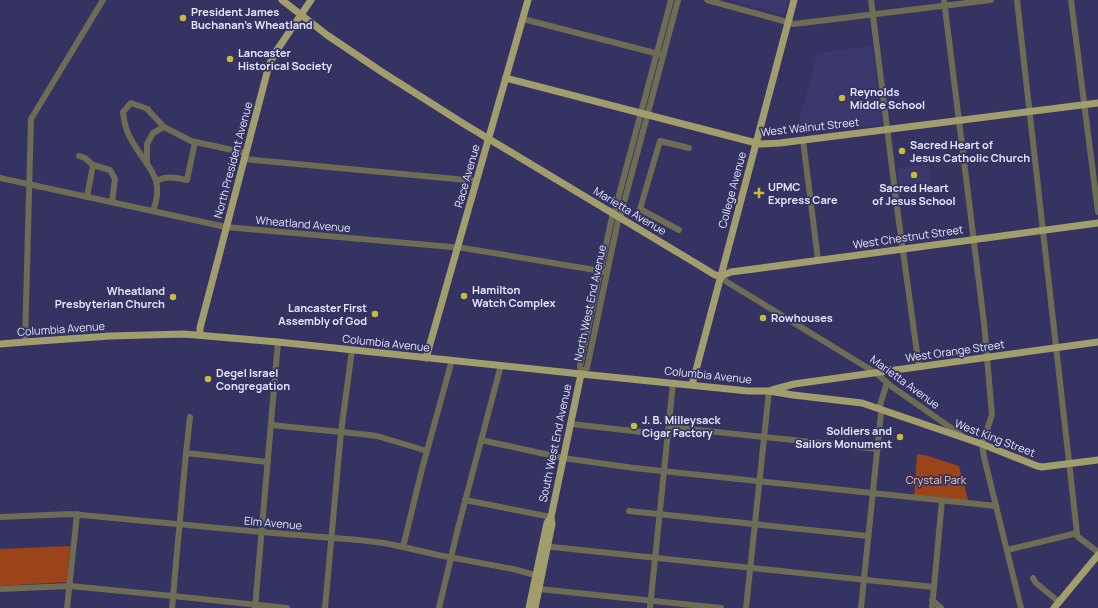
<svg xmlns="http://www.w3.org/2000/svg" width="1098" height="608" font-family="Manrope,sans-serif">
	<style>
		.built { fill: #3b386e }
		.green { fill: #9b4319 }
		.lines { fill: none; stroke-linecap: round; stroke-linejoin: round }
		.minor { stroke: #6e6c54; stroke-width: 6 }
		.major { stroke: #a29d6c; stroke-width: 7 }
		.poi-dot { fill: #c8bb3b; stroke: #343361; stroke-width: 1.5 }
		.labels { text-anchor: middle; stroke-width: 3.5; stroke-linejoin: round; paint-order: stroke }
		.poi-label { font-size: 11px; font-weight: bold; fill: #e3e5fc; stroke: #343361; text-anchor: start }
		.street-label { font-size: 11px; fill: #e3e5fc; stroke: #343361 }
		.park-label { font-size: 11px; fill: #fec0a7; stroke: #343361 }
	</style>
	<rect width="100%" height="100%" fill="#343361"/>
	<g class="built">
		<polygon points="729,0 788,0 784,15"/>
		<polygon points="872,46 882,124 800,133 799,118 811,79 817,53"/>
		<polygon points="929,164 931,181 899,185 896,168"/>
	</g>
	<g class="green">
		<polygon points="917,454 925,455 959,466 969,503 914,497"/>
		<polygon points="70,546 67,582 0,586 0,549"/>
	</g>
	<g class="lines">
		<g class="minor">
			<polyline points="707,0 794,24 991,0"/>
			<polyline points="871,0 898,215 919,367"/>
			<polyline points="944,0 984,323 992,415 982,444 984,457 1021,608"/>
			<polyline points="1017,0 1077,533 1077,536 1098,552"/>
			<polyline points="1071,0 1098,212"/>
			<polyline points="523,19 659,54"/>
			<polyline points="803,140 818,260"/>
			<polyline points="79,156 85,158 93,165 110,170 115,179 112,202"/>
			<polyline points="244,159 477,181"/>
			<polyline points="147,161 147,144 153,133 164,127"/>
			<polyline points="0,178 226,227 463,248 607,272"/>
			<path d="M157,181C166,175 177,178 187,180L195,142"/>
			<polyline points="87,197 93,165"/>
			<path d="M153,211C166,177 147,168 132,141C126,132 124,122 123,112L131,103L148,109V110L164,127L191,141L246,153"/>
			<polyline points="679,230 640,209 660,141 689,148"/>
			<polyline points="721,276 727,282 876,373 891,386 961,435"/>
			<polyline points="25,342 31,119 103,0"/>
			<polyline points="581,374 587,368 618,221 621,214 678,0"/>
			<polyline points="581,374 580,366 612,217 615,210 671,0"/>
			<polyline points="571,424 668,435"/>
			<polyline points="271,425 361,434 377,436 427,451"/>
			<polyline points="669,427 878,449"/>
			<polyline points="481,440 563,458 634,468 996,506"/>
			<polyline points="186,453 268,462"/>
			<polyline points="465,500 551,517"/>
			<polyline points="629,511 868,536"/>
			<polyline points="0,517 71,514 261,532 359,540 384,543 403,547 438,555 513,569 539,576"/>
			<polyline points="543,546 933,587"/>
			<polyline points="403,547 422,469 452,360"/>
			<polyline points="1007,550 1077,533"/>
			<polyline points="1033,578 1036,583 1059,602"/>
			<polyline points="0,589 70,586 173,596 287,608"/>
			<polyline points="539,589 721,608"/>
			<polyline points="932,600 941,608"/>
			<polyline points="67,608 77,514"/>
			<polyline points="172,608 186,453 190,417"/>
			<polyline points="255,608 278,342"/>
			<polyline points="325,608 341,432 352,350"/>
			<polyline points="439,608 458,528 501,365"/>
			<polyline points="650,608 673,383"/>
			<polyline points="746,608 769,391"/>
			<polyline points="861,608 881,413 880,405 887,383"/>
			<polyline points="932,608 942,500"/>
		</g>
		<g class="major">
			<polyline points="282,0 327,35 382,72 464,124 697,264 715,275 721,276"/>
			<polyline points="506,78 760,144 780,143 1098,103"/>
			<polyline points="721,276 731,272 1098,223"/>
			<polyline points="200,335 200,328 269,65 275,53 311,0"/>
			<polyline points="0,344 25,342 110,336 184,334 278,342 581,374 748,391 769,391 793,395 862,403 982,444 1037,466 1042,467 1098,460"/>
			<polyline points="426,358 528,0"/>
			<polyline points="692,385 794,0"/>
			<polyline points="772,390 794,384 1098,342"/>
			<polyline points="529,608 547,523 551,517 581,374"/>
			<polyline points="535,608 552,524 551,517"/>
			<polyline points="1054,608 1098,555"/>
		</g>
	</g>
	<g class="poi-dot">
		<circle cx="183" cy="18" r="4"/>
		<circle cx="230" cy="59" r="4"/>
		<circle cx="842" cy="98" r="4"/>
		<circle cx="902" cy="151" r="4"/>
		<circle cx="914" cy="175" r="4"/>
		<path d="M757 187h4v4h4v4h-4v4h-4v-4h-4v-4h4z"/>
		<circle cx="464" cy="296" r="4"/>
		<circle cx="173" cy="297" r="4"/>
		<circle cx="375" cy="314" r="4"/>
		<circle cx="763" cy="318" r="4"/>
		<circle cx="208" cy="379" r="4"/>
		<circle cx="634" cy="426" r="4"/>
		<circle cx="900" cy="437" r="4"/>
	</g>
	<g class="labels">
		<g class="poi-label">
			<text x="191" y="16">President James<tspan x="191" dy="13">Buchanan's Wheatland</tspan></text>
			<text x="238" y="57">Lancaster<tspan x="238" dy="13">Historical Society</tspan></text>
			<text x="850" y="96">Reynolds<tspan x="850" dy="13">Middle School</tspan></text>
			<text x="910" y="149">Sacred Heart of<tspan x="910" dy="13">Jesus Catholic Church</tspan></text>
			<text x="768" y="191">UPMC<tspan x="768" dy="13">Express Care</tspan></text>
			<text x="914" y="192" text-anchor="middle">Sacred Heart<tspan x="914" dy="13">of Jesus School</tspan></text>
			<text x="472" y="294">Hamilton<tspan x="472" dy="13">Watch Complex</tspan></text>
			<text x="165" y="295" text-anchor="end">Wheatland<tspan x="165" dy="13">Presbyterian Church</tspan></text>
			<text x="367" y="312" text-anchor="end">Lancaster First<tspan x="367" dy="13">Assembly of God</tspan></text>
			<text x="771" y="322">Rowhouses</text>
			<text x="216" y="377">Degel Israel<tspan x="216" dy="13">Congregation</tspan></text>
			<text x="642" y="424">J. B. Milleysack<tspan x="642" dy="13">Cigar Factory</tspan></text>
			<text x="892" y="435" text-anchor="end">Soldiers and<tspan x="892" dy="13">Sailors Monument</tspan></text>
		</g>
		<g class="street-label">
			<text transform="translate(810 127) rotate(-6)" y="4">West Walnut Street</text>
			<text transform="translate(233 160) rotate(-75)" y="4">North President Avenue</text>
			<text transform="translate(467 176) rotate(-74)" y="4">Race Avenue</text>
			<text transform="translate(732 190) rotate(-75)" y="4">College Avenue</text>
			<text transform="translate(630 211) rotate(31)" y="4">Marietta Avenue</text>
			<text transform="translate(303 224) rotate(5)" y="4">Wheatland Avenue</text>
			<text transform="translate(908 237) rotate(-8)" y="4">West Chestnut Street</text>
			<text transform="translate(590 303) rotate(-78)" y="4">North West End Avenue</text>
			<text transform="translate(61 329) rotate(-4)" y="4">Columbia Avenue</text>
			<text transform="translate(386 343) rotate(6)" y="4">Columbia Avenue</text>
			<text transform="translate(955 351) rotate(-8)" y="4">West Orange Street</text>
			<text transform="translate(708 375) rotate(6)" y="4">Columbia Avenue</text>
			<text transform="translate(905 382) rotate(36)" y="4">Marietta Avenue</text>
			<text transform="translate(995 438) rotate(21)" y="4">West King Street</text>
			<text transform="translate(555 443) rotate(-78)" y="4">South West End Avenue</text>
			<text transform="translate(273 523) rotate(5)" y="4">Elm Avenue</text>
		</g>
		<g class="park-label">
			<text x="936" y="484">Crystal Park</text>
		</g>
	</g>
</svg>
